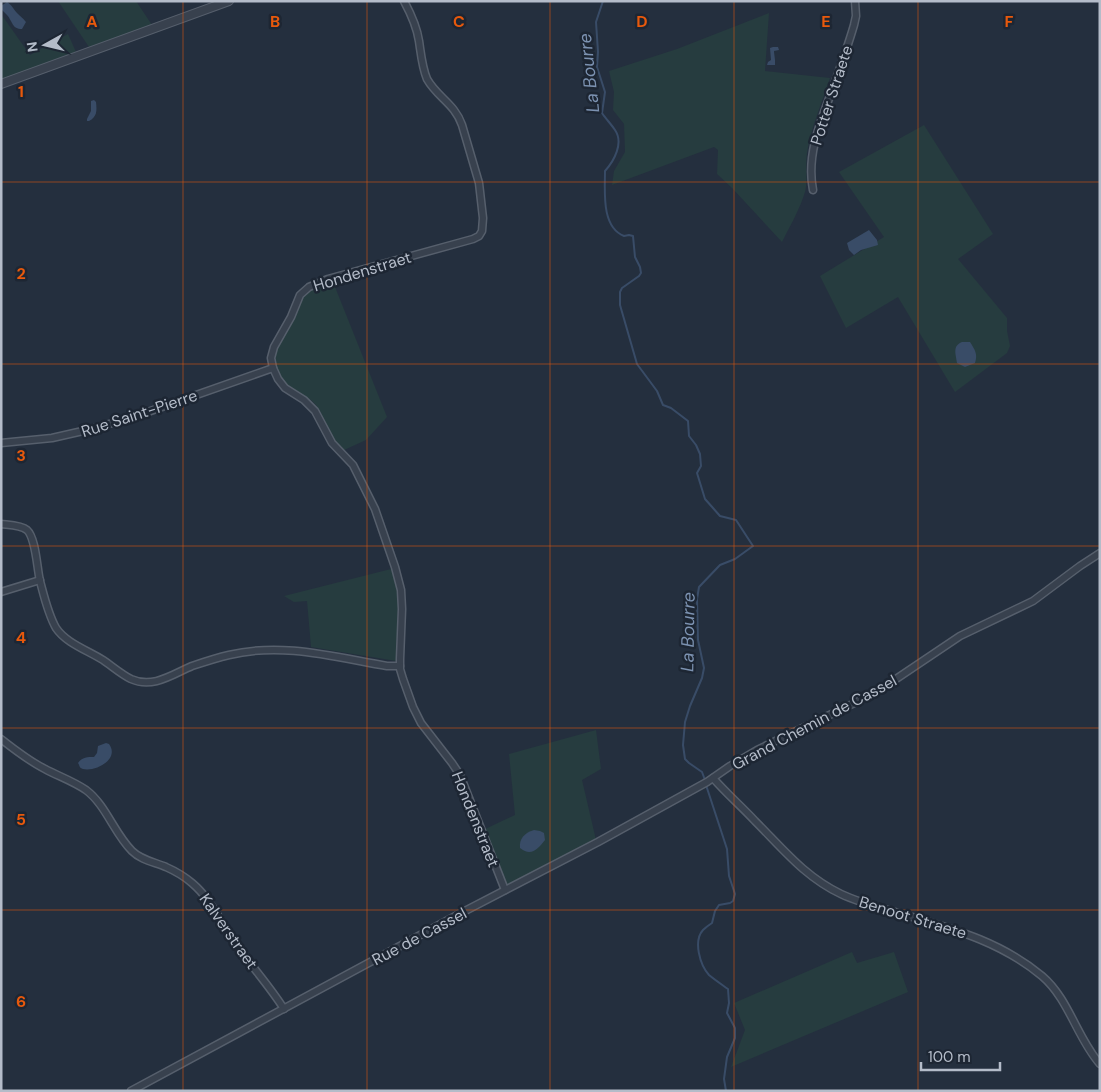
<svg xmlns="http://www.w3.org/2000/svg" width="1101" height="1092" font-family="'DM Sans',sans-serif">
	<style>
		.green { fill: #263c3f }
		.water { fill: #394c67 }
		.lines { fill: none; stroke-linecap: round; stroke-linejoin: round }
		.stream { stroke: #394c67; stroke-width: 2 }
		.minor-casing { stroke: #565f6c; stroke-width: 9 }
		.tertiary-casing { stroke: #565f6c; stroke-width: 10 }
		.minor { stroke: #38414e; stroke-width: 6 }
		.tertiary { stroke: #38414e; stroke-width: 8 }
		.grid { fill: none; stroke: #e8590c; stroke-width: 1; stroke-opacity: 0.55 }
		.labels { text-anchor: middle; stroke-width: 5; stroke-linejoin: round; paint-order: stroke }
		.street-label { font-size: 16px; fill: #b4bcc9; stroke: #1d2633 }
		.water-label { font-size: 18px; font-style: italic; fill: #7c92b1; stroke: #1d2633 }
		.grid-label { font-size: 16px; text-anchor: middle; font-weight: bold; fill: #e8590c; stroke: #1d2633; stroke-width: 5; stroke-linejoin: round; paint-order: stroke }
	</style>
	<rect width="100%" height="100%" fill="#242f3e"/>
	<g class="green">
		<polygon points="58,1 136,1 152,25 89,47"/>
		<path d="M769,13L765,71L830,78C822,103 811,127 807,153C805,165 808,180 805,192C800,209 790,226 782,242L732,188L717,174L718,150L714,147L612,185L614,171L625,152L624,124L613,110L614,92L609,71L677,49Z"/>
		<polygon points="1,14 30,55 68,34 76,52 1,80"/>
		<polygon points="924,125 993,234 958,259 1007,318 1007,331 1010,346 1007,353 955,392 898,297 846,328 820,276 884,237 839,172"/>
		<polygon points="333,282 387,417 366,440 342,451 335,443 327,430 321,413 316,405 311,400 290,389 285,385 276,369 274,359 277,346 304,294 314,287"/>
		<polygon points="391,569 397,587 398,606 396,661 311,647 307,601 294,602 284,596"/>
		<polygon points="596,730 601,769 582,780 596,840 507,886 483,830 515,815 509,754"/>
		<polygon points="852,952 857,963 894,952 908,992 731,1067 745,1030 734,1003"/>
	</g>
	<g class="water">
		<path d="M7,2C12,5 13,9 18,14C21,17 23,18 26,22L22,29C12,29 13,22 7,15C5,13 3,11 1,9V6Z"/>
		<polygon points="773,47 778,47 779,50 774,51 774,52 775,60 775,65 767,65 768,62 771,60 770,48"/>
		<path d="M94,100L96,102C97,111 97,117 89,121H87V119L91,111V101Z"/>
		<polygon points="869,230 877,240 878,245 861,250 854,255 849,250 847,243"/>
		<path d="M962,342H970C975,350 978,354 975,363L965,367L957,363C956,354 952,346 962,342Z"/>
		<path d="M106,743L109,744C120,759 96,772 83,769C79,768 80,766 78,763C82,757 88,757 94,757L97,753L98,746Z"/>
		<path d="M534,830L540,831L544,833L545,840C538,849 531,857 520,848C519,839 524,833 534,830Z"/>
	</g>
	<g class="lines">
		<g class="stream">
			<path d="M603,1L596,22L598,52L597,67L605,92L602,113C606,119 611,124 615,130C624,143 614,161 605,171C605,191 601,227 624,236L629,235L633,236L635,257L640,267L641,273L639,276L622,288L620,292V305L637,364L657,391L663,405L671,408L688,421L689,436L696,445L700,454L701,466L697,473L705,499L713,508L720,516L736,520L753,546L735,559L720,565L699,587L697,599L698,640L704,668L702,678L690,706L685,722L683,745L685,759L689,763L702,772L705,780"/>
			<path d="M706,785L727,849L729,876L735,894L733,901L730,903L719,905L715,911L712,923C709,925 705,928 703,930C693,941 700,965 709,975C715,980 721,984 728,989L729,1003L727,1013L735,1028V1038L727,1057L724,1079L726,1091"/>
		</g>
		<defs>
			<g id="minor">
				<path d="M404,1C411,14 417,27 419,41C421,54 422,67 427,79C437,97 455,104 462,125L479,183L483,218L482,231L479,236L473,239L328,279L309,287L300,295L291,317L274,347L271,358L273,368L278,379L285,388L304,400L315,411L332,443L353,465L375,509L395,567L401,590L402,609L400,659V669L403,679L413,707L421,723L452,763L460,775L505,890"/>
				<path d="M813,190C806,155 821,120 833,88C840,67 848,46 854,25L856,16L855,1"/>
				<polyline points="1,443 52,438 96,428 145,413 273,368"/>
				<path d="M1,524C9,525 21,525 27,530C36,538 37,569 40,581C44,596 48,614 56,628C66,643 87,650 103,660C112,666 121,674 131,679C153,689 173,674 192,666C204,662 216,658 229,655C282,642 334,657 387,666H400"/>
				<polyline points="1,592 40,580"/>
				<path d="M1,739C15,750 29,761 45,769C58,776 73,781 86,790C106,805 114,833 132,851C141,860 154,862 166,867C175,871 184,876 192,883C211,899 220,921 234,941C250,965 269,985 284,1009"/>
				<path d="M713,778C726,793 741,806 755,821C783,849 805,877 841,894C860,903 881,908 902,914C953,929 1000,941 1042,976C1069,999 1077,1038 1100,1064"/>
				<polyline points="131,1091 463,912 598,842 707,782 730,766 757,750 871,695 893,681 960,636 1033,601 1080,566 1100,553"/>
			</g>
			<polyline id="tertiary" points="1,84 229,1"/>
		</defs>
		<use href="#minor" class="minor-casing"/>
		<use href="#tertiary" class="tertiary-casing"/>
		<use href="#minor" class="minor"/>
		<use href="#tertiary" class="tertiary"/>
	</g>
	<path class="grid" d="M183,1V1091M367,1V1091M550,1V1091M734,1V1091M918,1V1091M1,182H1100M1,364H1100M1,546H1100M1,728H1100M1,910H1100"/>
	<g class="labels">
		<g class="street-label">
			<text transform="translate(831 95) rotate(-72)" y="6">Potter Straete</text>
			<text transform="translate(362 271) rotate(-17)" y="6">Hondenstraet</text>
			<text transform="translate(139 413) rotate(-18)" y="6">Rue Saint-Pierre</text>
			<text transform="translate(814 722) rotate(-28)" y="6">Grand Chemin de Cassel</text>
			<text transform="translate(476 819) rotate(68)" y="6">Hondenstraet</text>
			<text transform="translate(913 917) rotate(17)" y="6">Benoot Straete</text>
			<text transform="translate(229 931) rotate(55)" y="6">Kalverstraet</text>
			<text transform="translate(419 936) rotate(-28)" y="6">Rue de Cassel</text>
		</g>
		<g class="water-label">
			<text transform="translate(589 73) rotate(-96)" y="6">La Bourre</text>
			<text transform="translate(688 632) rotate(-89)" y="6">La Bourre</text>
		</g>
	</g>
	<g class="grid-label">
		<text x="92" y="27">A</text>
		<text x="275" y="27">B</text>
		<text x="459" y="27">C</text>
		<text x="642" y="27">D</text>
		<text x="826" y="27">E</text>
		<text x="1009" y="27">F</text>
		<text x="21" y="97">1</text>
		<text x="21" y="279">2</text>
		<text x="21" y="461">3</text>
		<text x="21" y="643">4</text>
		<text x="21" y="825">5</text>
		<text x="21" y="1007">6</text>
	</g>
	<rect width="1101" height="1092" fill="none" stroke="#b4bcc9" stroke-width="5"/>
	<g transform="translate(45 45) rotate(262)" stroke="#1d2633" stroke-width="4" paint-order="stroke">
	<path d="M0-4L9 19L0 12L-9 19Z" fill="#b4bcc9"/>
	<text y="-8" font-size="14" font-weight="bold" text-anchor="middle" fill="#b4bcc9">N</text>
	</g>
	<path d="M921 1062v8h79v-8" fill="none" stroke="#b4bcc9" stroke-width="2.5"/>
	<text x="928" y="1062" font-size="15" fill="#b4bcc9" stroke="#1d2633" stroke-width="4" paint-order="stroke">100 m</text>
</svg>
